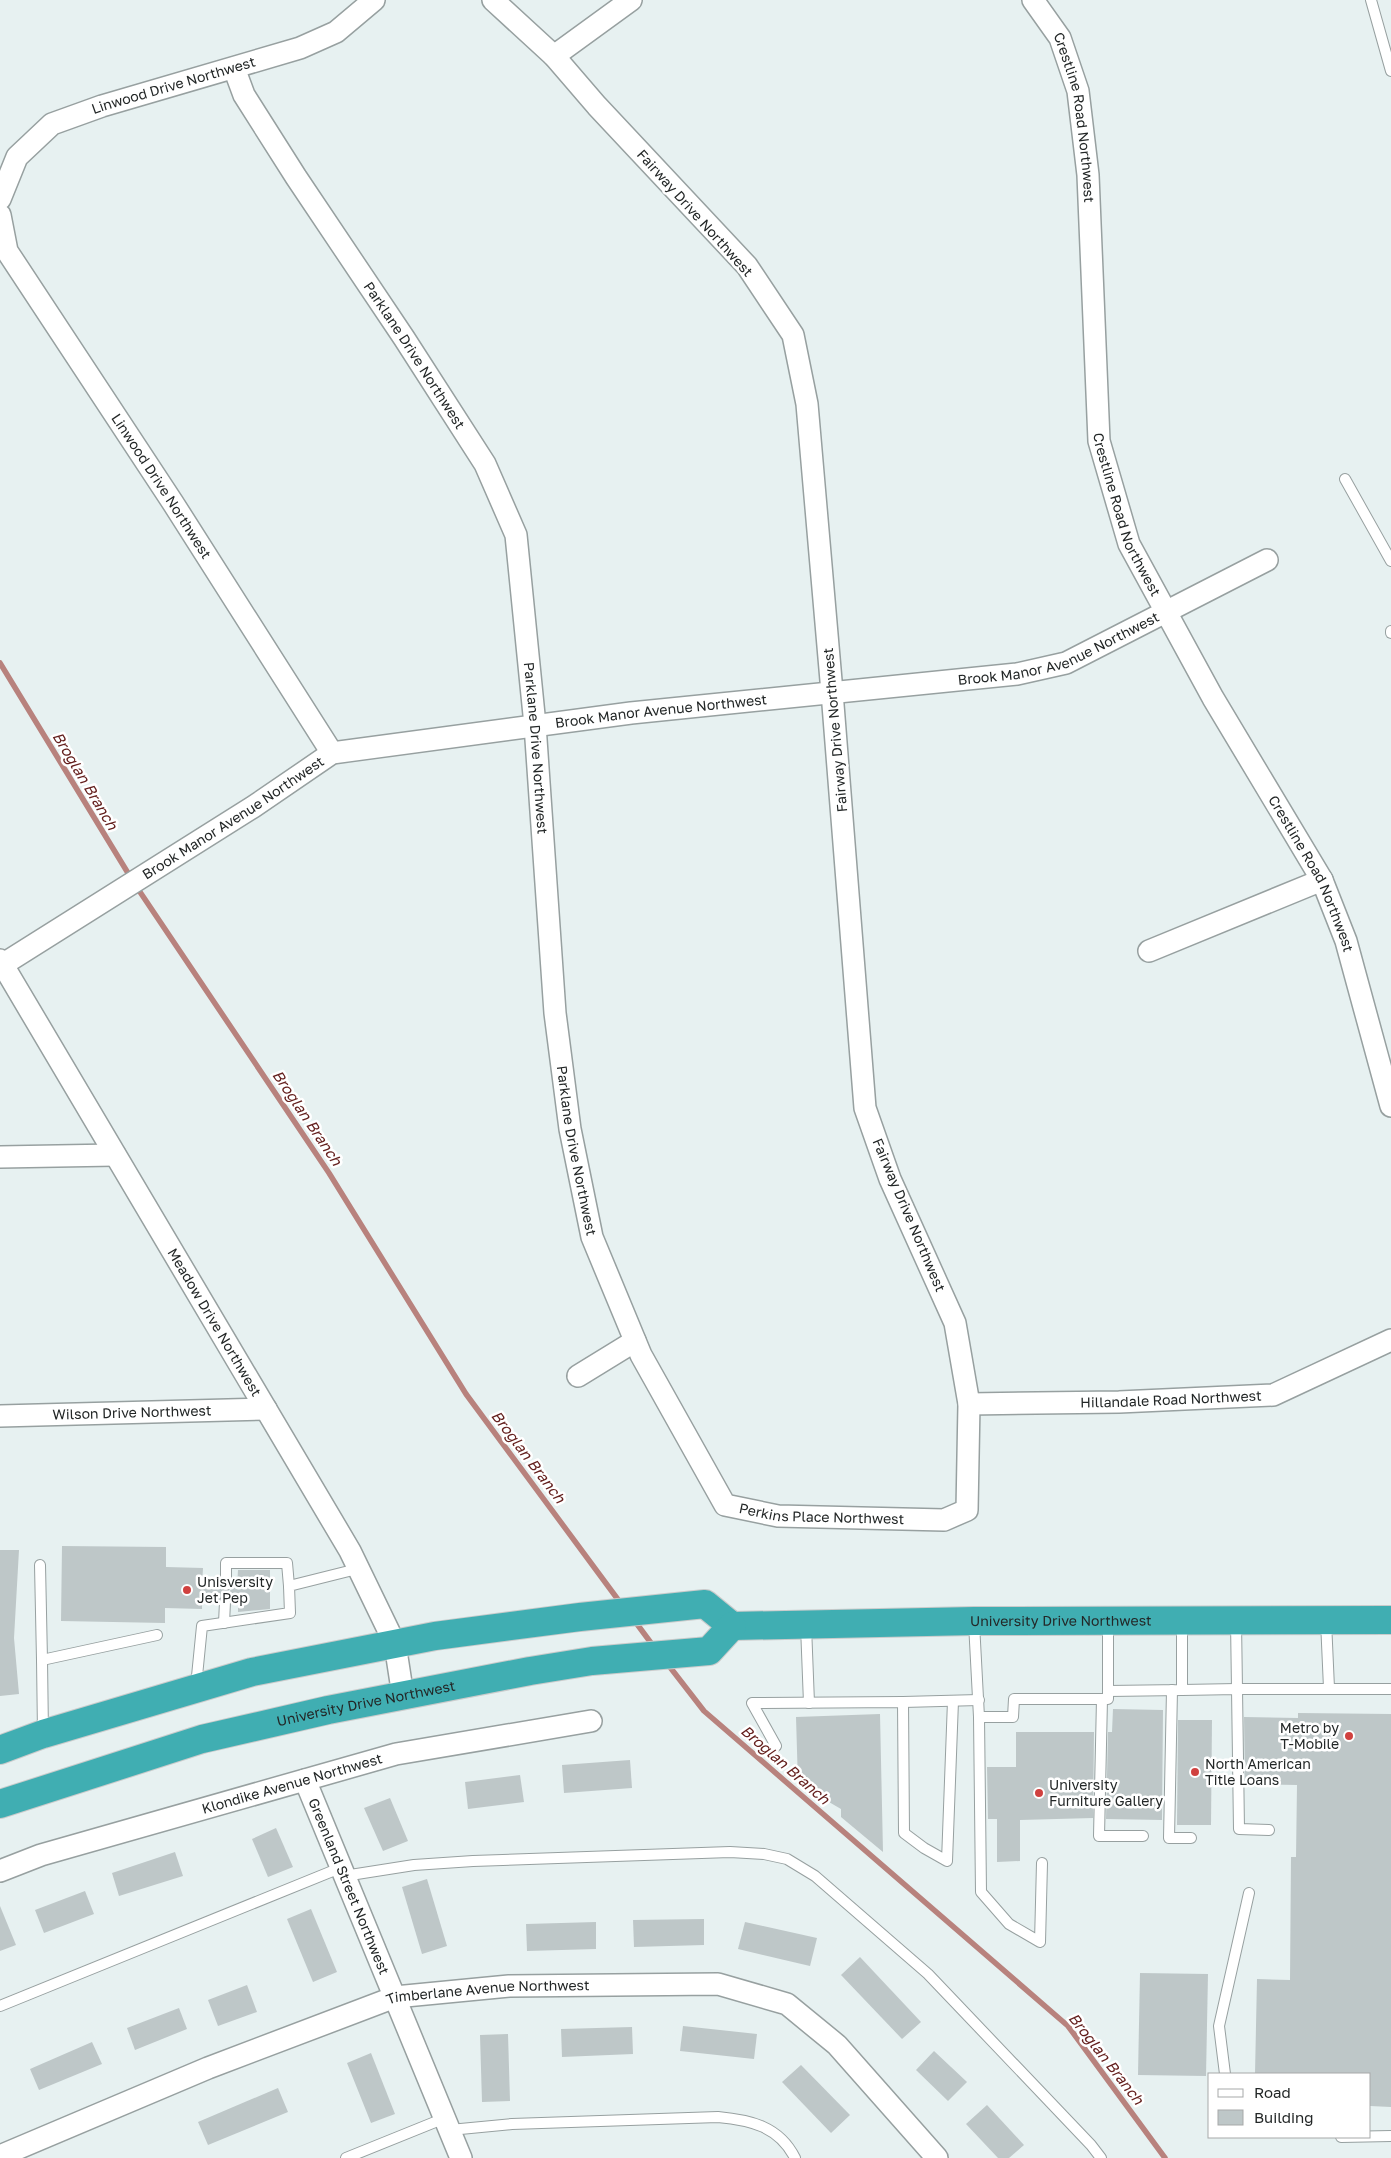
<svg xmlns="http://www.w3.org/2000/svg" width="1391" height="2158" font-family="'Golos Text',sans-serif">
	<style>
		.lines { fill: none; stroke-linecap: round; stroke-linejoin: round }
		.stream { stroke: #b8827d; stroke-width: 5.5 }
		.building { fill: #bec7c8 }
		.service-casing { stroke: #97a0a0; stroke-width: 12 }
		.minor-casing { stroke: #97a0a0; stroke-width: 24 }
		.trunk-casing { stroke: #cacbcb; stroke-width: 30 }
		.service { stroke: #fff; stroke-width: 10 }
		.minor { stroke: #fff; stroke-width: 21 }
		.trunk { stroke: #40aeb2; stroke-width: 28 }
		.poi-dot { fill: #d0413f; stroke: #fff; stroke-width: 2 }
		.labels { text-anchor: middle; stroke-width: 5; stroke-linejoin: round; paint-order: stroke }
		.street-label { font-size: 14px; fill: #232727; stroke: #fff }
		.poi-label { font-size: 14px; fill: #232727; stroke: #fff; text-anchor: start }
		.water-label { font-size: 15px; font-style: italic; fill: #64201e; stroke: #fff }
	</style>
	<rect width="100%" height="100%" fill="#e7f1f1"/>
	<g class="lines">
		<g class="stream">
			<polyline points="0,663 131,878"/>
			<polyline points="136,886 329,1173 466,1394 622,1605"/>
			<polyline points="634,1620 654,1647"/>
			<polyline points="666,1662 704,1711 1068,2026 1165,2158"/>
		</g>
	</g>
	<g class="building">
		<polygon points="62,1546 166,1547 166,1567 203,1568 202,1585 219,1585 226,1592 230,1591 233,1585 237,1586 238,1570 270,1570 270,1609 238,1612 238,1602 232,1602 229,1597 225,1595 218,1602 202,1601 202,1609 165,1608 165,1623 61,1621"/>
		<polygon points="0,1550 19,1550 14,1638 19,1694 0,1696"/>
		<polygon points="1113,1709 1163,1710 1162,1820 1106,1819 1108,1732 1112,1732"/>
		<polygon points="1298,1713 1391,1714 1391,2107 1370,2106 1370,2074 1255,2074 1257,1979 1290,1980 1291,1857 1296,1857 1297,1785 1245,1784 1244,1717 1298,1718"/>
		<polygon points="880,1714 883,1852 841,1817 841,1809 798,1784 796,1717"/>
		<polygon points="1178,1720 1212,1720 1211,1825 1177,1825"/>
		<polygon points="1016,1732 1094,1732 1093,1818 1020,1820 1020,1861 997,1862 997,1819 988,1819 987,1767 1016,1767"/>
		<polygon points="630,1760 632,1788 564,1793 562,1765"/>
		<polygon points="520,1775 524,1802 468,1809 465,1782"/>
		<polygon points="390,1798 408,1841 383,1851 364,1808"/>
		<polygon points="276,1828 293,1867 268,1877 252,1839"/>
		<polygon points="175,1852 183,1876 119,1896 112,1873"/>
		<polygon points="427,1879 447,1946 422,1954 402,1887"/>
		<polygon points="85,1891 94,1914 44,1933 35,1910"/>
		<polygon points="0,1906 16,1945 0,1951"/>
		<polygon points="311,1909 337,1972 313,1982 287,1919"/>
		<polygon points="704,1919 704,1945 634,1947 633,1920"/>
		<polygon points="596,1922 596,1949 527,1951 526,1924"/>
		<polygon points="745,1922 817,1938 810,1966 738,1949"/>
		<polygon points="860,1957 921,2022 902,2039 841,1975"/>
		<polygon points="1140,1973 1208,1974 1206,2076 1138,2075"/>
		<polygon points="247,1985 257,2012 218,2026 208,2000"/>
		<polygon points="179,2008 187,2029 135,2050 127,2028"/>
		<polygon points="683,2026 757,2034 754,2059 680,2051"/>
		<polygon points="632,2027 633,2054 562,2057 561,2029"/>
		<polygon points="508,2034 510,2101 482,2102 480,2035"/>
		<polygon points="92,2042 102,2064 39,2090 30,2069"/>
		<polygon points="934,2051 967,2082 948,2101 916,2070"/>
		<polygon points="371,2053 395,2114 371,2123 347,2063"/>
		<polygon points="801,2065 850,2115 831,2133 782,2082"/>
		<polygon points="278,2088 288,2112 208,2145 198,2122"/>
		<polygon points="987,2105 1024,2145 1009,2158 998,2158 966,2124"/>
	</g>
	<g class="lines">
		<defs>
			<g id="service">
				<polyline points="1371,0 1391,71"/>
				<polyline points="1345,479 1391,561"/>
				<polyline points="1391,631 1391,633"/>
				<polyline points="40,1565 42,1660"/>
				<polyline points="226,1585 226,1563 287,1563 289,1586"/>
				<polyline points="1326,1621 1329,1688"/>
				<polyline points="1236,1622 1237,1689 1391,1689"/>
				<polyline points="224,1623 225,1602"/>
				<polyline points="974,1623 979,1717 1013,1717 1014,1699 1108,1699 1108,1621"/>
				<polyline points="806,1626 809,1703"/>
				<polyline points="196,1686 202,1626 290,1613 289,1586 357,1569"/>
				<polyline points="1172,1690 1169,1838 1191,1838"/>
				<polyline points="1182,1690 1237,1689 1239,1829 1269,1830"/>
				<polyline points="1108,1691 1182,1690 1182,1622"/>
				<polyline points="1102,1699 1099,1836 1143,1836"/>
				<polyline points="903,1702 979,1700"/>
				<polyline points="979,1717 981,1892 1009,1924 1040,1942 1042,1863"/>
				<polyline points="43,1733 42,1660 157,1635"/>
				<polyline points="776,1746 752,1703 903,1702 904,1833 924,1848 947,1861 953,1701"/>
				<polyline points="344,1876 414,1865 473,1861 730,1852 764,1854 787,1859 815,1876 928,1974 1091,2145 1101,2158"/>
				<polyline points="0,2006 340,1868"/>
				<polyline points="1225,2074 1219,2026 1249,1893"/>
				<path d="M450,2130L512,2124L718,2117C750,2120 779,2126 795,2158"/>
				<polyline points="1341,2137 1391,2136"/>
				<polyline points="346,2158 445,2118"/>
			</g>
			<g id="minor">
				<path id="s1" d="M1033,0L1060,38L1078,91L1088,175L1099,441L1129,544L1213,698L1322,880L1346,941L1391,1106"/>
				<polyline points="554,56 631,0"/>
				<path id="s2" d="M234,68L244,95L296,177L404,338L485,464L516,535L535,725L555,1013L570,1129L592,1237L641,1355L725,1505L778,1516L944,1520L967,1510L969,1404L955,1323L890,1179L865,1108L832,692L807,404L793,335L747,266L597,106L554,56L493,0"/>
				<path id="s3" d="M0,199L17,157L52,124L102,106L300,48L336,32L374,0"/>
				<path id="s4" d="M0,215L7,251L173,503L332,753"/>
				<polyline points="1149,951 1322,880"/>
				<path id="s5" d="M0,960L350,1551L395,1644L403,1696"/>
				<path id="s6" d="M2,965L253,807L332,753L631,713L1017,674L1066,663L1267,560"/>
				<polyline points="0,1157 115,1155"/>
				<polyline points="578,1376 635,1341"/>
				<path id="s7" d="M969,1404L1119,1402L1273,1395L1391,1340"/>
				<path id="s8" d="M0,1416L266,1409"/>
				<path id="s9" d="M305,1780L461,2158"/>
				<path id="s10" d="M0,1871L41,1855L396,1754L591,1721"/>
				<path id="s11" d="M0,2156L208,2068L395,1997L509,1986L718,1984L787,2004L837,2045L937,2158"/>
			</g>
			<g id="trunk">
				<path id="s12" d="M0,1750L43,1734L252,1672L435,1636L580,1617L705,1604L732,1626L974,1621L1391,1620"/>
				<path id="s13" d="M0,1804L202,1739L328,1710L530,1671L592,1661L709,1651L732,1626"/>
			</g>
		</defs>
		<use href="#service" class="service-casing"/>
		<use href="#minor" class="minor-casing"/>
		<use href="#trunk" class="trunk-casing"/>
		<use href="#service" class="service"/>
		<use href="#minor" class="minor"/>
		<use href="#trunk" class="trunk"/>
	</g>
	<g class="poi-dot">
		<circle cx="187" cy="1590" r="5"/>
		<circle cx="1349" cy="1736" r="5"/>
		<circle cx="1195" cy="1772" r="5"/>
		<circle cx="1039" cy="1793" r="5"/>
	</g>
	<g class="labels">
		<g class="street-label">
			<text dy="5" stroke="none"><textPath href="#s3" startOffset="221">Linwood Drive Northwest</textPath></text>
			<text dy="5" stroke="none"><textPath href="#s1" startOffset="128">Crestline Road Northwest</textPath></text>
			<text transform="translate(695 213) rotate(48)" y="5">Fairway Drive Northwest</text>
			<text dy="5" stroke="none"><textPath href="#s2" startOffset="340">Parklane Drive Northwest</textPath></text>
			<text dy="5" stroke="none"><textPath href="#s4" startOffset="318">Linwood Drive Northwest</textPath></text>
			<text dy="5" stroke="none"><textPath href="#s1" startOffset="532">Crestline Road Northwest</textPath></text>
			<text dy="5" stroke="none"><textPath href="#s6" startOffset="1129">Brook Manor Avenue Northwest</textPath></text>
			<text dy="5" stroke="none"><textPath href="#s6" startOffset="724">Brook Manor Avenue Northwest</textPath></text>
			<text transform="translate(835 730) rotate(-95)" y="5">Fairway Drive Northwest</text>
			<text dy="5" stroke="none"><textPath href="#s2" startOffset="761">Parklane Drive Northwest</textPath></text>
			<text dy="5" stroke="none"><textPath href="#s6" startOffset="274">Brook Manor Avenue Northwest</textPath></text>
			<text dy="5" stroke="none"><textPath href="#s1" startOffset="938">Crestline Road Northwest</textPath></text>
			<text dy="5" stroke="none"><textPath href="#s2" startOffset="1166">Parklane Drive Northwest</textPath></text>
			<text transform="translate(909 1215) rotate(67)" y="5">Fairway Drive Northwest</text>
			<text dy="5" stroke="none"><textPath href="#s5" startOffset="421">Meadow Drive Northwest</textPath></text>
			<text dy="5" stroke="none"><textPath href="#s7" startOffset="202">Hillandale Road Northwest</textPath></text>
			<text dy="5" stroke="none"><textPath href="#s8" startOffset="132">Wilson Drive Northwest</textPath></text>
			<text dy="5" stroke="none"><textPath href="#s2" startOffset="1651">Perkins Place Northwest</textPath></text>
			<text dy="5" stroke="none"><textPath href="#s12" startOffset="1086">University Drive Northwest</textPath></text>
			<text dy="5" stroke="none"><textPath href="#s13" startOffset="380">University Drive Northwest</textPath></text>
			<text dy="5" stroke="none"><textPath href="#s10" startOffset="305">Klondike Avenue Northwest</textPath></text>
			<text dy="5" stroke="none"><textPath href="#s9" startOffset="115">Greenland Street Northwest</textPath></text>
			<text dy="5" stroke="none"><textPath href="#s11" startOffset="519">Timberlane Avenue Northwest</textPath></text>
		</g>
		<g class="poi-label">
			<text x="197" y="1587">Unisversity<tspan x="197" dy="16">Jet Pep</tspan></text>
			<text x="1339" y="1733" text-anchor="end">Metro by<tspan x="1339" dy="16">T-Mobile</tspan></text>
			<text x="1205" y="1769">North American<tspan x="1205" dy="16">Title Loans</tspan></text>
			<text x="1049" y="1790">University<tspan x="1049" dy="16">Furniture Gallery</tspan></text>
		</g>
		<g class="water-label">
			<text transform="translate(85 781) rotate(59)" y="5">Broglan Branch</text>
			<text transform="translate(307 1118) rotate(56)" y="5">Broglan Branch</text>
			<text transform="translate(528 1457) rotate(53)" y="5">Broglan Branch</text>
			<text transform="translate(785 1765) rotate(41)" y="5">Broglan Branch</text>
			<text transform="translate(1106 2059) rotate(52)" y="5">Broglan Branch</text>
		</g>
	</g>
	<rect x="1208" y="2073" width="162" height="65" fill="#ffffff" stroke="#a7a9a9"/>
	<rect x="1218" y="2089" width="25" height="8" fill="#ffffff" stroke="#a7a9a9"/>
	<text x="1254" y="2098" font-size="15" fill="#232727">Road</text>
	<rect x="1218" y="2110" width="25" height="15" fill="#bec7c8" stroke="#a7a9a9"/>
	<text x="1254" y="2123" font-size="15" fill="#232727">Building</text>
</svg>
